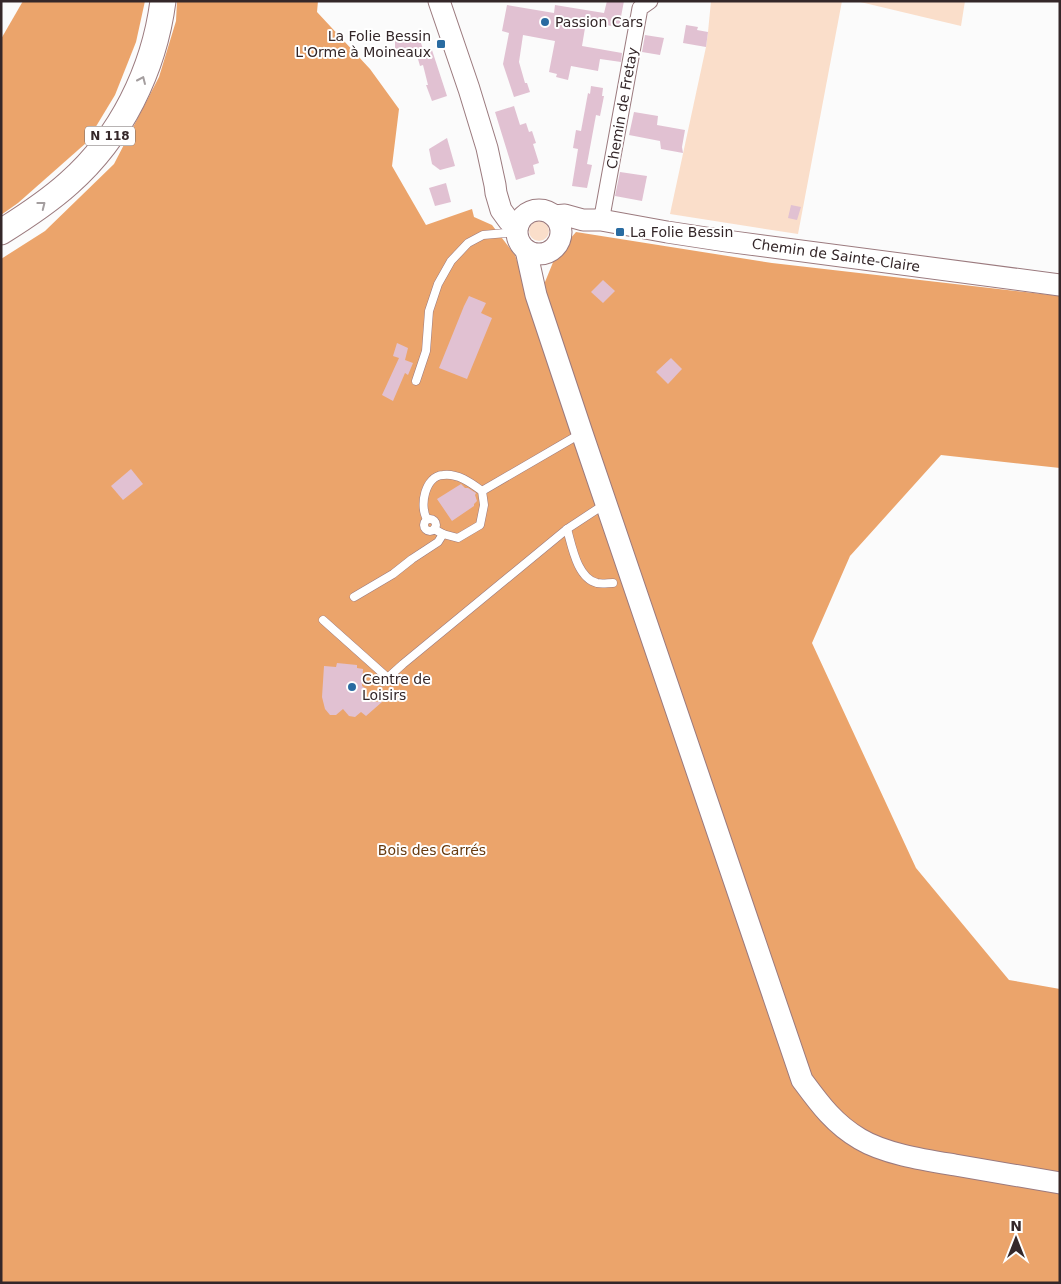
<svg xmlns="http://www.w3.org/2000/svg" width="1061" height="1284" font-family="'DejaVu Sans',sans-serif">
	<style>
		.green { fill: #fadeca }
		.forest { fill: #eba46b }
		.building { fill: #e1c1d2 }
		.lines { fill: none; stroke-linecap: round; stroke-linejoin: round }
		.service-casing { stroke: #9b7a7e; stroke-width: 9 }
		.minor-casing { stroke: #9b7a7e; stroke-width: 17 }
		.secondary-casing { stroke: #9b7a7e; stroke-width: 23 }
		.trunk-casing { stroke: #9b7a7e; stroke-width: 27 }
		.service { stroke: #fff; stroke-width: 8 }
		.minor { stroke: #fff; stroke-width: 15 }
		.secondary { stroke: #fff; stroke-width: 21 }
		.trunk { stroke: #fff; stroke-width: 25 }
		.oneway { stroke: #a49e9f }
		.poi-dot { fill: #296ba1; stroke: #fff; stroke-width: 2 }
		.labels { text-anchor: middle; stroke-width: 4; stroke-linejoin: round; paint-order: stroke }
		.shield { fill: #fff; stroke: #716869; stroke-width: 1 }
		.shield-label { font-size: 12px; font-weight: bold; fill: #342729 }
		.poi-label { font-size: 14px; fill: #342729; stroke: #fff; text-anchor: start }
		.street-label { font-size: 14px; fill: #342729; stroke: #fff }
		.park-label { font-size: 14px; fill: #683a0e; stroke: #fff }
	</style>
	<rect width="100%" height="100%" fill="#fbfbfb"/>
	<g class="green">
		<polygon points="711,1 842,1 798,234 670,214 706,47 708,32"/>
		<polygon points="856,1 965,1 961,26"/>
		<circle cx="539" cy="231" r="10"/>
	</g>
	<g class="forest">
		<polygon points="23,1 145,1 136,42 115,95 86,143 18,203 1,215 1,39"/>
		<polygon points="177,1 318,1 317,12 370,69 399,109 392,166 426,225 472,209 474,217 492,225 515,255 529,296 544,293 545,282 556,255 576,232 772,263 1060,296 1060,468 941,455 850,556 812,643 916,868 1009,980 1060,989 1060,1283 1,1283 1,259 45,231 114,164 159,77 176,21"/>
	</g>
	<g class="building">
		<polygon points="607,1 624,1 619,27 586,22 582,46 622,53 621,62 600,59 598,71 571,66 568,80 556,77 557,74 549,72 555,41 523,35 519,62 525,83 527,83 530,92 514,97 503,64 509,33 502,31 507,5 554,13 555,5 604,13"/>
		<polygon points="686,25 698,27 697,30 708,32 706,47 683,43"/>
		<polygon points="645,35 664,38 660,55 642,52"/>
		<polygon points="395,38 420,40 423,49 431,47 447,96 432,101 426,85 428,85 423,65 420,66 416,52 417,51 395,50"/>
		<polygon points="591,86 603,88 602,96 604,96 600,116 596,115 587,164 592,165 587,188 572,186 578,149 573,148 576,130 581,131 588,93 590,94"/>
		<polygon points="514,106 520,125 526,123 529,132 532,131 536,143 533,144 539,163 533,165 535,174 516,180 495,112"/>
		<polygon points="634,112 658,116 657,125 685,130 682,147 683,153 661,149 660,141 629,135"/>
		<polygon points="447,138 455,166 440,170 432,164 429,149"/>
		<polygon points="620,172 647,176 642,201 615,196"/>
		<polygon points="446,183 451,202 435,206 429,188"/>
		<polygon points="791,205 801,207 797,220 788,218"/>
		<polygon points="603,280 615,291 603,303 591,292"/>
		<polygon points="469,296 486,303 481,313 492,318 467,379 439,368 464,306"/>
		<polygon points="397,343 408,348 405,360 413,363 408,375 405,373 393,401 382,395 399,358 393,356"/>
		<polygon points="671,358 682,369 668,384 656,372"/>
		<polygon points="131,469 143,484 123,500 111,486"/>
		<polygon points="461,484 465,488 468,488 476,493 475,495 477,501 474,504 474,506 452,521 437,499"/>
		<polygon points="337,663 357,665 357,668 363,669 362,686 365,688 363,701 382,702 366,716 361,712 355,717 349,716 343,709 336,715 330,715 325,709 322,697 324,666 336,667"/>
	</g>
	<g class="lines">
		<defs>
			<g id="service">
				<polyline points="416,381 426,351 429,311 438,284 451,261 468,243 483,235 517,232"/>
				<polyline points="482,491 580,434"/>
				<path d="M427,519C419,506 425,476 443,475C458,473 471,483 482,491L484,505L480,525L458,538L443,534L434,529"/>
				<circle cx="430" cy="525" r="6"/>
				<path d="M567,529C572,546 577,578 597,583C602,584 608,583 613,583"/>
				<polyline points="354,597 393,574 412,559 438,542 443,534"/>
				<polyline points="323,620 388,678"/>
				<polyline points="383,682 403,664 567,529 605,504"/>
			</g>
			<polyline id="minor" points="601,220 603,211 640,8 650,1"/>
			<g id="secondary">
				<polyline points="439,1 469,89 487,148 495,185 496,193 501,210 509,221 518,225"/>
				<circle cx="539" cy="232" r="22"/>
				<polyline points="554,216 565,215 583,220 601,220 667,232 726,241 1060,285"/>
				<path d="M526,250L536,295L582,433L802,1080C819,1103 834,1124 860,1139C885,1154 925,1160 955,1165C990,1171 1025,1177 1060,1183"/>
			</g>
			<path id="trunk" d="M1,232C25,217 48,202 69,183C121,137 154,70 163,1"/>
		</defs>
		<use href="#service" class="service-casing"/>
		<use href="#minor" class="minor-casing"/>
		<use href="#secondary" class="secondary-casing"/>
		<use href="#trunk" class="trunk-casing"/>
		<use href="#service" class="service"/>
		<use href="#minor" class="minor"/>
		<use href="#secondary" class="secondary"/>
		<use href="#trunk" class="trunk"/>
	</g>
	<defs><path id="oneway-chevron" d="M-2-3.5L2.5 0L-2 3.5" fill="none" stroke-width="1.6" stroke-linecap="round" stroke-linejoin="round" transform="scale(1.25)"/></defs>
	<g class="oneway">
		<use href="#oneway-chevron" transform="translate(142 80) rotate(-66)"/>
		<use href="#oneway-chevron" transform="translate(42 205) rotate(-38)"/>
	</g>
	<g class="poi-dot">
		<circle cx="545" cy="22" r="5"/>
		<rect x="436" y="39" width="10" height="10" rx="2.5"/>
		<rect x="615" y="227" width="10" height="10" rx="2.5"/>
		<circle cx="352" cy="687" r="5"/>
	</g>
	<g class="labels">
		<rect class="shield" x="85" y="126.5" width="50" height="19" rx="4"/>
		<g class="shield-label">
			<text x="110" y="140">N 118</text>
		</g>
		<g class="poi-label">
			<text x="555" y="27">Passion Cars</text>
			<text x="431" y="41" text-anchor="end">La Folie Bessin<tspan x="431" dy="16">L'Orme à Moineaux</tspan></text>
			<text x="630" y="237">La Folie Bessin</text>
			<text x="362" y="684">Centre de<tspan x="362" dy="16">Loisirs</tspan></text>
		</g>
		<g class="street-label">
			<text transform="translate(622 108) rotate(-80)" y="5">Chemin de Fretay</text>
			<text transform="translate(836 255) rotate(8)" y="5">Chemin de Sainte-Claire</text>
		</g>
		<g class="park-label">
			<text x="432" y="855">Bois des Carrés</text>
		</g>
	</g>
	<rect width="1061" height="1284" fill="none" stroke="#342729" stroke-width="5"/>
	<g transform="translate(1016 1239)" stroke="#ffffff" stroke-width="4" paint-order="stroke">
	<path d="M0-4L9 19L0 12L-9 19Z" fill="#342729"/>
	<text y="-8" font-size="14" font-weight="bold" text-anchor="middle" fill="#342729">N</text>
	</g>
</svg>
